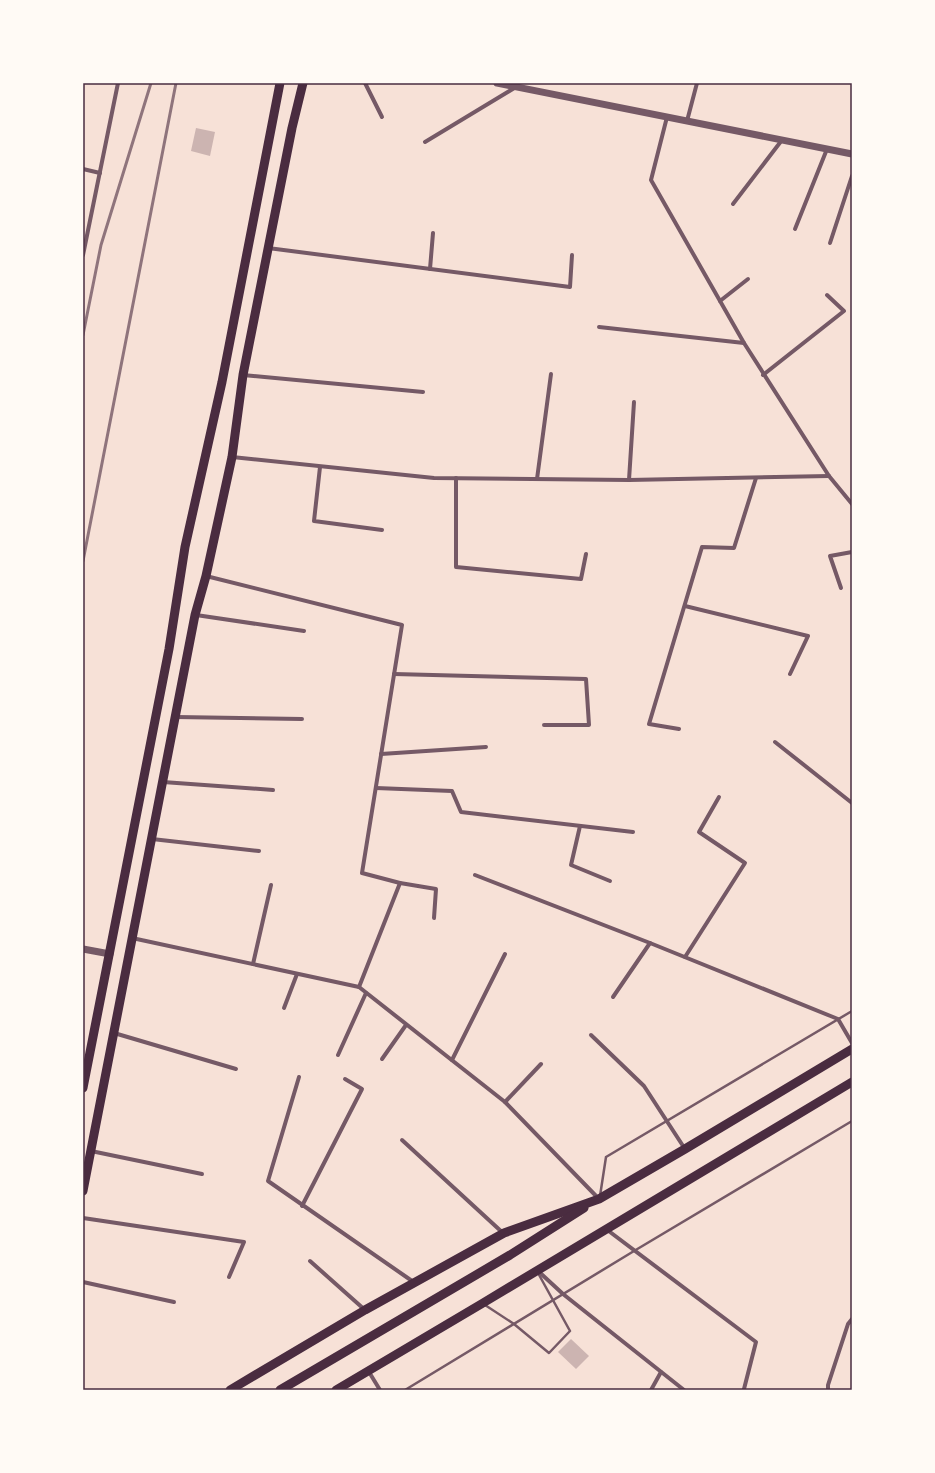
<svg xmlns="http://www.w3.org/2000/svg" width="935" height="1473" font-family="Ubuntu,sans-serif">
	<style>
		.building { fill: #ccb4b1 }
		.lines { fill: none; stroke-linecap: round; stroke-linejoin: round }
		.service { stroke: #755966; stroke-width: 2.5 }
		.minor { stroke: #755966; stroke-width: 4 }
		.tertiary { stroke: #755966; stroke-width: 7 }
		.primary { stroke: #4a2c40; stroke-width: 9 }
		.trunk { stroke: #4a2c40; stroke-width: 9 }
		.rail { stroke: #8f747c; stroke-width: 3 }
		.neatline { fill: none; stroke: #4a2c40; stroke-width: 1.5 }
	</style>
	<rect width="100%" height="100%" fill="#f7e1d7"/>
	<g class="building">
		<polygon points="196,128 215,132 210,156 191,151"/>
		<polygon points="571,1339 589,1356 576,1369 558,1352"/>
	</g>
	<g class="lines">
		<g class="service">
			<polyline points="600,1196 606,1157 852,1011"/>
			<polyline points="485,1305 514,1324 549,1353 570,1331 538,1273"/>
			<polyline points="405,1390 634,1251 852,1121"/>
		</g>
		<g class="minor">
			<polyline points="365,83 382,117"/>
			<polyline points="667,117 651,180 744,343 829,476 852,504"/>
			<polyline points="687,121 697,83"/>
			<polyline points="425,142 516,87"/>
			<polyline points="83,169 100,173"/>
			<polyline points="733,204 782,140"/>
			<polyline points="795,229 827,149"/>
			<polyline points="830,243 852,176"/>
			<polyline points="268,248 570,287 572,255"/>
			<polyline points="83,255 118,83"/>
			<polyline points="430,269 433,233"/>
			<polyline points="720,301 748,279"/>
			<polyline points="599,327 744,343"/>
			<polyline points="243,375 423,392"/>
			<polyline points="763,375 844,311 827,295"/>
			<polyline points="232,457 434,478 629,480 829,476"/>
			<polyline points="320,467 314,521 382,530"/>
			<polyline points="456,478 456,567 581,579 586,554"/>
			<polyline points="537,479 551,374"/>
			<polyline points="629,480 634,402"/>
			<polyline points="206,576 402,625 362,873 400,883 359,987"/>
			<polyline points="841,588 830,556 852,552"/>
			<polyline points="685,606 808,636 790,674"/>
			<polyline points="196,615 304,631"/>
			<polyline points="394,674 586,679 589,725 544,725"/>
			<polyline points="176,717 302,719"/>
			<polyline points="679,729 649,724 702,547 734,548 756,478"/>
			<polyline points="775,742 852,803"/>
			<polyline points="381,754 486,747"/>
			<polyline points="163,782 273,790"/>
			<polyline points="376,788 452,791 461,812 633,832"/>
			<polyline points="580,826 571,865 610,881"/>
			<polyline points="152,839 259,851"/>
			<polyline points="475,875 650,943 838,1019 852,1043"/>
			<polyline points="400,883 436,889 434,918"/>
			<polyline points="132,938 359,987 505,1102 599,1199"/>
			<polyline points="685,957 745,863 699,832 719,797"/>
			<polyline points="253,964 271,885"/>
			<polyline points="613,997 650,943"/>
			<polyline points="284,1008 297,974"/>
			<polyline points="114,1033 236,1069"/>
			<polyline points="591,1035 644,1086 685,1149"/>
			<polyline points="338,1055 366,993"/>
			<polyline points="382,1059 406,1025"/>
			<polyline points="452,1060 505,954"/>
			<polyline points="299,1077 268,1181 415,1283"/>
			<polyline points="505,1102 541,1064"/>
			<polyline points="402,1140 503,1233"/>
			<polyline points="91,1151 202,1174"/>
			<polyline points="302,1206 362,1089 345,1079"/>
			<polyline points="83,1218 244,1242 229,1277"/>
			<polyline points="606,1229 756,1342 744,1389"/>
			<polyline points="310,1261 365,1310"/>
			<polyline points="537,1270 563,1294 684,1390"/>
			<polyline points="83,1282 174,1302"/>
			<polyline points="369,1372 380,1390"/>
			<polyline points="651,1390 661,1372"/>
			<polyline points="828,1390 828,1385 848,1324 852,1319"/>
		</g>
		<g class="tertiary">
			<polyline points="497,83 852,154"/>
			<polyline points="83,949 110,954"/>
		</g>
		<g class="primary">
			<polyline points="83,1088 169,649 185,547 222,382 280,83"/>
			<polyline points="83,1191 195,615 206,576 232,457 243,375 292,128 303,83"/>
		</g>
		<g class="trunk">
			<polyline points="230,1390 365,1310 504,1233 599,1199 685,1149 852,1049"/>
			<polyline points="280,1390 510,1255 584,1208"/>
			<polyline points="336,1390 483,1303 852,1082"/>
		</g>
		<g class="rail">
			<polyline points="83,335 101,245 151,83"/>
			<polyline points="83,561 176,83"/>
		</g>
	</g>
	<rect width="935" height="1473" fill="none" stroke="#fffaf5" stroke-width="168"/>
	<rect x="84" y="84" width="767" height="1305" class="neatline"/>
</svg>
